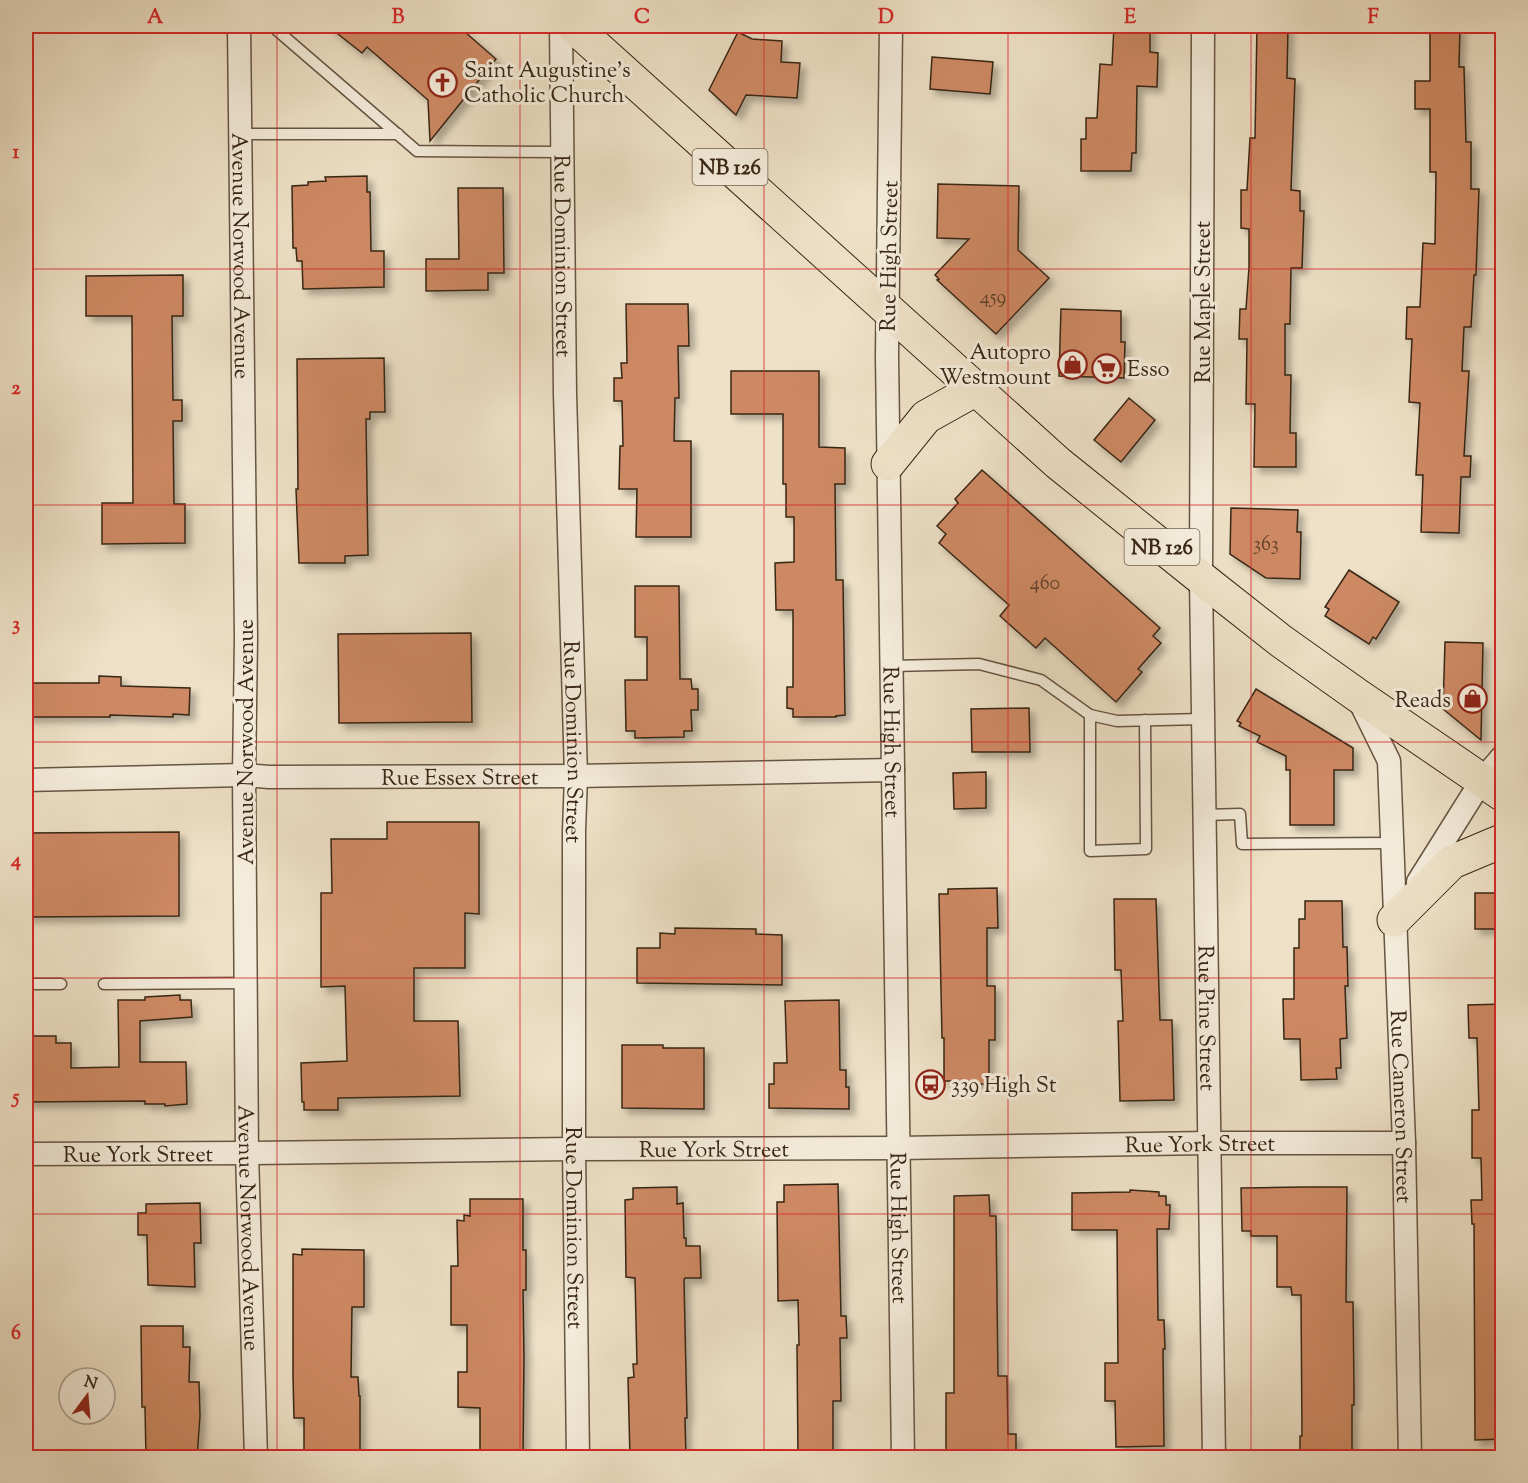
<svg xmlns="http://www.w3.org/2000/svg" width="1528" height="1483" font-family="'Sorts Mill Goudy',serif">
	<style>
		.building { fill: #cd8963; stroke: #382615; stroke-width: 1.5; filter: url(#shadow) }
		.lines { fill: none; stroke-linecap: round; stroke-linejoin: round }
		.service-casing { stroke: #665542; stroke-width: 13 }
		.minor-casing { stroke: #665542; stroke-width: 25 }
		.primary-casing { stroke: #382615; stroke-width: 35 }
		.service { stroke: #f4ecdb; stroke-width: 10 }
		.minor { stroke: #f4ecdb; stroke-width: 22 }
		.primary { stroke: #eee1c7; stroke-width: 33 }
		.grid { fill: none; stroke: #d62828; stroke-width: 1.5; stroke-opacity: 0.55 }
		.labels { text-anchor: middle; stroke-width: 6; stroke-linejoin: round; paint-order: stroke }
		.number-label { font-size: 20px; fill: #5d3f28 }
		.shield { fill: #f4ecdb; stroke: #706150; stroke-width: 1.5 }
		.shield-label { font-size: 21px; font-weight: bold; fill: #382615 }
		.poi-label { font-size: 22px; fill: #382615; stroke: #f4ecdb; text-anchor: start }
		.street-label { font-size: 22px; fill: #382615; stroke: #f4ecdb }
		.neatline { fill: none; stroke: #d62828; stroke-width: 2 }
		.grid-label { font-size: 20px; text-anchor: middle; font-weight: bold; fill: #d62828 }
	</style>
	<defs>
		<filter id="shadow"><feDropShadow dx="5.5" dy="5.5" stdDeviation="3" flood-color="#0004"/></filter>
	</defs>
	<rect width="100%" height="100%" fill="#eee1c7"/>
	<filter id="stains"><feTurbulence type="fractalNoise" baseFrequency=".00333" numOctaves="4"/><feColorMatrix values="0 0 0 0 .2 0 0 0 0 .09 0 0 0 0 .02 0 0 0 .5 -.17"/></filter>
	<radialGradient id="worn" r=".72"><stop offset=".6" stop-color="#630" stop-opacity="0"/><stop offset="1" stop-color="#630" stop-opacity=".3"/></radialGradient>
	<g class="building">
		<polygon points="328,26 458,26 496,59 430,141 428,100 367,47 362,53"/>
		<polygon points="1114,26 1150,26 1150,52 1158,53 1157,87 1137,86 1136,153 1132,153 1131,171 1081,171 1081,139 1086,139 1086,118 1097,118 1100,64 1112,65"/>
		<polygon points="1257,26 1288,26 1287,78 1295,79 1291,190 1300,191 1300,211 1304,211 1302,268 1291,268 1290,324 1285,324 1285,375 1291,375 1290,433 1296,433 1296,467 1254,467 1255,404 1246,404 1247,339 1239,339 1240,309 1246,309 1249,267 1249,229 1241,228 1241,190 1247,190 1250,138 1255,138"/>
		<polygon points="1430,26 1460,26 1459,67 1464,67 1466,142 1471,142 1471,189 1479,189 1476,275 1474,275 1471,327 1464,327 1462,371 1469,371 1464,456 1471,456 1470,477 1461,477 1459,533 1421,532 1423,475 1416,475 1420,403 1409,402 1412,339 1406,339 1407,307 1420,307 1423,243 1435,244 1436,172 1430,172 1430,109 1415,109 1415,81 1430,81"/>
		<polygon points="738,32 752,39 782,41 781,62 800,63 797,98 746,95 736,115 709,90"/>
		<polygon points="932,57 993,62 990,94 930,89"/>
		<polygon points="367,176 367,192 370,192 371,251 384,251 384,287 303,289 302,261 297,261 296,248 293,248 292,186 308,185 308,182 326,181 325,177"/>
		<polygon points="938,184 1019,186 1018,250 1049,278 996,334 937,280 939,279 935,275 969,239 937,238"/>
		<polygon points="458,188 503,188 504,273 488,273 488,290 426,291 426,259 459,259"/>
		<polygon points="183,275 183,316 172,316 173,400 182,400 182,421 173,421 174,504 185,504 185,543 102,544 102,503 133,503 132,316 86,316 86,276"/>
		<polygon points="626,304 688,304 689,346 678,346 679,398 675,398 674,441 691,441 691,537 636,537 637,489 619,489 620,446 623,446 622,401 614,401 614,378 622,378 621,363 627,363"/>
		<polygon points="1061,309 1121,311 1121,342 1125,342 1124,378 1059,376"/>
		<polygon points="384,358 385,412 370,412 370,419 366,419 368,555 345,556 345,563 299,563 296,489 298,489 297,359"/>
		<polygon points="731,371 819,371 819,447 845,448 845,484 835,484 836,580 843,580 845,715 836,716 836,717 793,717 793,709 787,708 787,687 793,687 793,610 776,610 775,563 794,562 794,517 786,517 786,484 783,484 783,414 731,414"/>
		<polygon points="1129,398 1155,420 1121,462 1094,440"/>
		<polygon points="982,470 1160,628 1153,636 1161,643 1138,669 1142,672 1116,702 1045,638 1036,648 1000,616 1009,605 939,543 946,534 937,526 958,503 955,499"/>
		<polygon points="1231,508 1298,510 1297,532 1301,532 1300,579 1266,578 1230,554"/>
		<polygon points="1349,570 1399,602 1376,639 1373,637 1369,644 1325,616 1329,609 1325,607"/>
		<polygon points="635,586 679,586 680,679 691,679 692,689 698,689 698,710 691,710 692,731 684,731 684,737 635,738 635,731 626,731 625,680 647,680 647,637 635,637"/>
		<polygon points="471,633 472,722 339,723 338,634"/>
		<polygon points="1445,642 1483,643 1481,740 1443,709"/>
		<polygon points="99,676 121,677 121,686 190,688 189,715 173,714 173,717 110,715 110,717 27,717 27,683 99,683"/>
		<polygon points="1256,689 1353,748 1353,770 1334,770 1334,825 1290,825 1290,770 1286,770 1286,756 1257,742 1260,736 1239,726 1241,723 1237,721"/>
		<polygon points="1029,708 1030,752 972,752 971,709"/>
		<polygon points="986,772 986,808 954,809 953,773"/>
		<polygon points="387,822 479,822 479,914 465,913 465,968 414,968 414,1021 458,1021 460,1096 338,1098 338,1110 304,1110 304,1102 302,1102 301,1063 347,1061 345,986 321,987 321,893 332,893 331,839 387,839"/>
		<polygon points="179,832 179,916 26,917 26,833"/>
		<polygon points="997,888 998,928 987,928 987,986 995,986 995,1040 989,1040 989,1084 954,1084 953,1081 944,1081 944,1038 942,1038 939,894 948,894 948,889"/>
		<rect x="1475" y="893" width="28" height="36"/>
		<polygon points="1114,899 1156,899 1160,1020 1172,1020 1174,1100 1120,1101 1118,1021 1123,1021 1121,970 1115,970"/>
		<polygon points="1305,901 1342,901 1343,947 1347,947 1348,986 1345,986 1347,1038 1340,1039 1341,1068 1336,1068 1337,1079 1301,1080 1300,1039 1284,1039 1283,999 1294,999 1294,948 1299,948 1299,919 1305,919"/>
		<polygon points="675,928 756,929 756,934 782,935 782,985 637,983 637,948 660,948 660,933 675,934"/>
		<polygon points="180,995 180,1000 191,1000 192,1017 140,1021 140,1062 186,1062 187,1104 165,1106 165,1104 145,1104 145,1101 26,1102 26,1036 56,1036 56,1043 71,1043 71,1068 119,1067 118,1000 145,1000 145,997"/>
		<polygon points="839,1000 840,1070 846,1070 846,1087 849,1087 849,1109 769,1108 769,1084 774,1084 774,1063 787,1063 785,1001"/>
		<polygon points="1503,1004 1503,1439 1475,1440 1474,1224 1472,1224 1471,1200 1482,1200 1481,1158 1472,1158 1472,1110 1479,1110 1477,1038 1469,1038 1468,1005"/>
		<polygon points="622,1045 663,1045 663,1048 704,1048 704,1109 622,1108"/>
		<polygon points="838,1184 841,1316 846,1316 847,1338 840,1338 841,1401 833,1401 833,1458 798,1458 797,1345 799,1345 798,1300 778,1301 777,1202 784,1202 784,1185"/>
		<polygon points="677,1187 677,1204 683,1203 684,1238 686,1238 686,1246 700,1246 701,1278 685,1278 684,1280 687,1418 685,1418 686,1458 630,1458 628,1378 634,1377 633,1364 637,1364 635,1278 626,1277 625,1200 633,1199 633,1188"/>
		<polygon points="1303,1187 1347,1187 1346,1302 1353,1302 1354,1389 1354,1405 1352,1405 1352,1454 1349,1454 1350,1458 1300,1458 1300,1436 1302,1436 1301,1295 1292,1295 1291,1287 1277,1287 1277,1236 1251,1236 1251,1231 1242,1231 1241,1188"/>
		<polygon points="1130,1190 1159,1192 1159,1196 1166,1196 1166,1205 1170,1205 1169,1229 1157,1229 1158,1320 1164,1320 1165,1349 1163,1349 1164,1446 1116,1447 1115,1401 1105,1401 1105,1363 1118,1363 1117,1230 1072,1230 1072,1193 1130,1192"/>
		<polygon points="989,1195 990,1216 996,1216 998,1376 1007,1376 1008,1434 1016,1434 1016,1458 946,1458 946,1393 954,1393 954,1196"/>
		<polygon points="470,1199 523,1199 523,1250 526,1250 526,1290 523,1290 524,1356 523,1458 480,1458 480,1408 458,1407 458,1372 467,1372 467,1325 451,1325 451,1266 458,1266 457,1220 464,1221 464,1215 470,1216"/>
		<polygon points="200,1203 201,1243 194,1243 195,1287 148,1285 147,1235 138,1235 138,1213 146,1213 146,1204"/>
		<polygon points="302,1249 364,1250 364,1307 352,1307 351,1377 358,1377 359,1396 360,1396 360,1458 304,1458 304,1418 294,1418 293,1377 293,1254 302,1255"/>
		<polygon points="141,1326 183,1326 183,1347 190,1347 189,1382 199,1382 200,1416 197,1458 146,1458 145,1407 142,1407"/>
	</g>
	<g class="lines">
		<defs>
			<g id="service">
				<polyline points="272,26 417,151 562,152"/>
				<polyline points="240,134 398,134"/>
				<polyline points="891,666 979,664 1041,680 1090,715 1117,721 1203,719"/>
				<polyline points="1090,715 1090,851 1146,849 1145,720"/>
				<polyline points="1204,815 1240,814 1242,844 1392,843"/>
				<polyline points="26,984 61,984"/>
				<polyline points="104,984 246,983"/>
			</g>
			<g id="minor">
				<path id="s1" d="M239,26L246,638L244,775L247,1153L256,1458"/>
				<path id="s2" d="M561,26L565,394L576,776L574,831V1149L578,1458"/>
				<path id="s3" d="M891,26L887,357L903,1458"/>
				<path id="s4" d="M1203,26L1201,578L1214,1458"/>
				<path id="s5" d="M1358,698L1389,761L1404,1143L1410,1458"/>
				<path id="s6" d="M26,780L244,775L269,777L576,776L893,770"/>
				<polyline points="1418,882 1482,780 1502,757"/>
				<path id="s7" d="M26,1154L247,1153L574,1149L899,1148L1208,1143H1404"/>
			</g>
			<g id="primary">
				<polyline points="573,26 1058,463 1201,578 1281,641 1357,695 1502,794"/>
				<polyline points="888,464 926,417 976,389"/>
				<polyline points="1394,920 1452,862 1502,841"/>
			</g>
		</defs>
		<use href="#service" class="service-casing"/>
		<use href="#minor" class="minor-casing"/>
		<use href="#primary" class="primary-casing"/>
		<use href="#service" class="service"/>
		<use href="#minor" class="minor"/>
		<use href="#primary" class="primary"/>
	</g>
	<path class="grid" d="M277,26V1458M520,26V1458M764,26V1458M1008,26V1458M1251,26V1458M26,269H1502M26,505H1502M26,742H1502M26,978H1502M26,1214H1502"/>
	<defs>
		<symbol id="church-ring" viewBox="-11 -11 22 22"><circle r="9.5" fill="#f4ecdb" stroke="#8f2418" stroke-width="1.5"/><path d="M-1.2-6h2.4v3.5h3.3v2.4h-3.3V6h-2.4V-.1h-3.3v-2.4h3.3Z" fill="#8f2418"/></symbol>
		<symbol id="shop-ring" viewBox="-11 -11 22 22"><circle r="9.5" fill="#f4ecdb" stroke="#8f2418" stroke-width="1.5"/><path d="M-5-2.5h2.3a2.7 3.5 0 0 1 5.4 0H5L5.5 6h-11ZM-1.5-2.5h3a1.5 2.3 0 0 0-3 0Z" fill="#8f2418"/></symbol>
		<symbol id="supermarket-ring" viewBox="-11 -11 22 22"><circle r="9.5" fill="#f4ecdb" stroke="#8f2418" stroke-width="1.5"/><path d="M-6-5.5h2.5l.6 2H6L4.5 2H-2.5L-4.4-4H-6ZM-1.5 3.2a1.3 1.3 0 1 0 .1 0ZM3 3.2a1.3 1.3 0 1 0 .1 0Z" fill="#8f2418"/></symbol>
		<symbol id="bus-ring" viewBox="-11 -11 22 22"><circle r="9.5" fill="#f4ecdb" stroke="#8f2418" stroke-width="1.5"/><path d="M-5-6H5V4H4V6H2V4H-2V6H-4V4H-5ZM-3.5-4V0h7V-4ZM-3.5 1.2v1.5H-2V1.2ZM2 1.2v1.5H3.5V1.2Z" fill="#8f2418"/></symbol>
	</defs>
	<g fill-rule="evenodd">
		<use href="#church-ring" x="426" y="66" width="33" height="33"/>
		<use href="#shop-ring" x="1056" y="348" width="33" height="33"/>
		<use href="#supermarket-ring" x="1090" y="352" width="33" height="33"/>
		<use href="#shop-ring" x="1456" y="682" width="33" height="33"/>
		<use href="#bus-ring" x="914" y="1068" width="33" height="33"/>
	</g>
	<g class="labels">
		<g class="number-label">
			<text x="993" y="303">459</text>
			<text x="1266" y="550">363</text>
			<text x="1045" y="589">460</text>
		</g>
		<g class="shield">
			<rect x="692.5" y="149" width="75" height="36" rx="4.5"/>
			<rect x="1124.5" y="529" width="75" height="36" rx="4.5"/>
		</g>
		<g class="shield-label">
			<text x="730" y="174">NB 126</text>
			<text x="1162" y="554">NB 126</text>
		</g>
		<g class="poi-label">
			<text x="464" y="77">Saint Augustine's<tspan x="464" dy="25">Catholic Church</tspan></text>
			<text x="1051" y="359" text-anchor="end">Autopro<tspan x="1051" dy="25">Westmount</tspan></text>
			<text x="1127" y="376">Esso</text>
			<text x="1451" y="707" text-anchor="end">Reads</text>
			<text x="951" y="1092">339 High St</text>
		</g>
		<g class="street-label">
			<text dy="8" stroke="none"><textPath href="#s1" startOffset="230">Avenue Norwood Avenue</textPath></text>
			<text dy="8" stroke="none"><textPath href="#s2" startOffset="230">Rue Dominion Street</textPath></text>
			<text transform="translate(888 256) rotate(-89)" y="8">Rue High Street</text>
			<text transform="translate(1202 302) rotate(-90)" y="8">Rue Maple Street</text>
			<text dy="8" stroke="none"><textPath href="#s2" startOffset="716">Rue Dominion Street</textPath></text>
			<text transform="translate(245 742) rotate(-90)" y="8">Avenue Norwood Avenue</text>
			<text dy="8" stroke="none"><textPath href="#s3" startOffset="716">Rue High Street</textPath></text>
			<text dy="8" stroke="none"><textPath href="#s6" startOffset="434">Rue Essex Street</textPath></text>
			<text dy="8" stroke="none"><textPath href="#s4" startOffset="992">Rue Pine Street</textPath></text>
			<text dy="8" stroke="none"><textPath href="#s5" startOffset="416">Rue Cameron Street</textPath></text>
			<text dy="8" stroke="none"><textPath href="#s7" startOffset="1174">Rue York Street</textPath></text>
			<text dy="8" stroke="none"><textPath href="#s7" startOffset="688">Rue York Street</textPath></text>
			<text dy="8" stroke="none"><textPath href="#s7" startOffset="112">Rue York Street</textPath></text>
			<text dy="8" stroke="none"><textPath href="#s1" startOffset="1202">Avenue Norwood Avenue</textPath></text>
			<text dy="8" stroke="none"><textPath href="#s2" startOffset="1202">Rue Dominion Street</textPath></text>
			<text dy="8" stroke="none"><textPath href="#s3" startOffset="1202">Rue High Street</textPath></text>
		</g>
	</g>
	<rect width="1528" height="1483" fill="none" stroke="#eee1c7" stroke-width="66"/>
	<g transform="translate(87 1396) rotate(16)"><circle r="28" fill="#f4ecdb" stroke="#a99d8c" stroke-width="1.5"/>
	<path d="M0-4.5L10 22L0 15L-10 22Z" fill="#8f2418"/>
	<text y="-9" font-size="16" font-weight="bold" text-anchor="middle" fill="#382615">N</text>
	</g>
	<rect x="33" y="33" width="1462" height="1417" class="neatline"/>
	<g class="grid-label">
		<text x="155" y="23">A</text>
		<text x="398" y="23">B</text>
		<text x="642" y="23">C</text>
		<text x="886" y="23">D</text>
		<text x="1130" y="23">E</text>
		<text x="1373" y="23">F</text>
		<text x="16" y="158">1</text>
		<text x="16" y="394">2</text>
		<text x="16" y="630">3</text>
		<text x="16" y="866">4</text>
		<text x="16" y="1103">5</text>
		<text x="16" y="1339">6</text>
	</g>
	<rect width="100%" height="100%" filter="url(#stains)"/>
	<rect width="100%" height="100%" fill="url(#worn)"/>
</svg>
